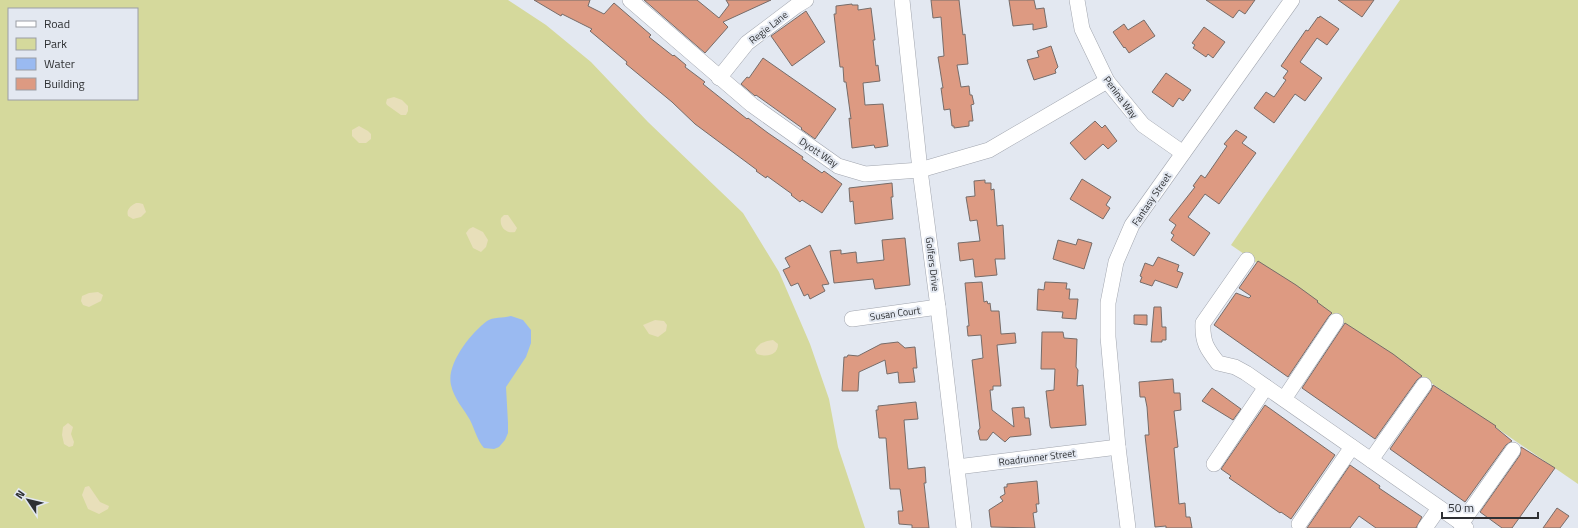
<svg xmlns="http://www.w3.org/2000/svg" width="1578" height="528" font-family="'Titillium Web',sans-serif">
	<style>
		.green { fill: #d5d99c; fill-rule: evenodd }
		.sand { fill: #e8dfba }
		.water { fill: #9abaf1 }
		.building { fill: #dd9a82; stroke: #766c69 }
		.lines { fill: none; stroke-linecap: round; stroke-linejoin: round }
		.street-casing { stroke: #a1a5ae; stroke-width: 16 }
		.street { stroke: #fff; stroke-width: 15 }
		.labels { text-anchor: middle; stroke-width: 4; stroke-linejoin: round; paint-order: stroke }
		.street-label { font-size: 10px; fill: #2e3033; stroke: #e3e8f1 }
	</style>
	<rect width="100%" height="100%" fill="#e3e8f1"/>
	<g class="green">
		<path d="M0,0H508L546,25L591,62L648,122L743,213L779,272L810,344L829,399L838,447L865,528H0ZM9,9H137V99H9Z"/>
		<polygon points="1400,0 1578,0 1578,484 1231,245"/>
	</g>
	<g class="sand">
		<polygon points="394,97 402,100 408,106 408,111 406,115 401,115 387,105 386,103 387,99"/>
		<polygon points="359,126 368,131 371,134 371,139 366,143 359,143 352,136 352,130"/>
		<path d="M136,203H139L143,204L146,212L141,217L133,219L128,216C126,210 130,206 136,203Z"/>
		<path d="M504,215H508L517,228L515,232C506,234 499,227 501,218Z"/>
		<polygon points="473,227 483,232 488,240 486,247 481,252 473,248 466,233 469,229"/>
		<polygon points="98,292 103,295 101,301 89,307 83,305 81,301 82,296 89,293"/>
		<polygon points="655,320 664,321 667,325 666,331 658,337 649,334 643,325"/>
		<path d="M773,340L778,344C778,356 766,357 757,354L755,350C759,343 765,341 773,340Z"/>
		<polygon points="68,423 73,427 71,434 74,442 73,446 69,447 64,444 62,435 63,427"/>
		<polygon points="89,486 100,502 109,506 108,509 99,514 88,509 82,495 85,487"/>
	</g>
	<path class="water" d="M511,316L523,320L531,330V343L526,357L506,387L508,423V433L505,440L499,447L494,449L484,448C477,440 475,430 470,420C464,409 454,399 451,385C446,364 471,333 487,321C493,317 504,318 511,316Z"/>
	<g class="building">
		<polygon points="534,0 590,0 588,6 604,14 614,3 651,35 649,37 673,56 674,55 686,65 685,67 705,82 703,84 747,119 748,118 768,133 803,157 802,159 822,173 824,171 842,184 822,213 802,200 800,202 791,195 792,194 785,189 767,176 766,178 756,171 757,170 695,124 672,102 626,64 627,62 590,31 592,29 562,14 561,16"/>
		<polygon points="644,0 697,0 719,18 729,5 726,0 771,0 723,22 728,27 705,53"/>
		<polygon points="931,0 959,0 963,35 965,34 968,64 957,65 961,87 969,86 970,95 972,95 974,104 971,105 973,121 969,121 969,126 954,128 954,126 952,126 950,109 944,110 941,88 943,88 938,57 944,56 941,17 933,18"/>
		<polygon points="1009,0 1034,0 1036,9 1044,8 1047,27 1033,30 1033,24 1013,26"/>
		<polygon points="1206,0 1255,0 1245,14 1239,10 1233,18"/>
		<polygon points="1338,0 1374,0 1362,17"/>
		<polygon points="852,4 852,5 858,5 858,10 871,8 875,40 873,40 876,66 878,65 880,81 863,83 865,105 883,104 888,146 875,148 874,145 852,148 849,118 851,119 846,82 844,82 843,67 840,67 834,14 836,14 836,6"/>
		<polygon points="806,11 825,42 792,66 771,36"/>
		<polygon points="1320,16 1339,29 1327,45 1317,38 1300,62 1322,78 1305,101 1295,94 1274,123 1254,108 1266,92 1274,97 1286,80 1283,78 1288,71 1281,66 1306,30 1308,31 1318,17 1319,18"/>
		<polygon points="1144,20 1155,36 1129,53 1125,47 1124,48 1113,32 1124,24 1128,30"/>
		<polygon points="1204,27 1225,42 1213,58 1208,54 1206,57 1193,48 1195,45 1192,43"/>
		<polygon points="1051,46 1058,67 1055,70 1056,73 1034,80 1027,60 1039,57 1037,51"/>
		<polygon points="763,58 836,109 815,139 801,129 802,128 756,95 755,96 741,84 747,77 749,78"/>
		<polygon points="1166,73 1191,90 1183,101 1179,98 1173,107 1152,92"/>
		<polygon points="1095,121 1102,128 1105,125 1117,141 1108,149 1103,144 1085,160 1070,143"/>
		<polygon points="1236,130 1247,137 1242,143 1256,153 1219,204 1205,194 1188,217 1210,233 1194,256 1171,240 1174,235 1171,233 1176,225 1169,220 1195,187 1193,186 1201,175 1205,178 1227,146 1224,144"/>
		<polygon points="1082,179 1111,197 1106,205 1110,208 1103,219 1070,199"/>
		<polygon points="985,180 985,183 991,183 991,190 994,189 997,226 1003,225 1005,259 995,259 997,275 975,277 973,259 960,261 958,243 980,241 977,220 970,221 966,197 975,196 974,181"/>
		<polygon points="892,183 893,197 891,197 893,219 855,224 853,201 850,202 849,188"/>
		<polygon points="905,238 910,285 875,289 873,279 834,283 830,251 841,250 841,254 856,252 857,263 884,260 882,240"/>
		<polygon points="1078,239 1092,243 1084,269 1053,259 1058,240 1076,245"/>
		<polygon points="810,245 829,284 822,285 825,291 810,299 808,294 804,296 798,283 791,286 783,270 790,267 785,258"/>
		<polygon points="1158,257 1179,265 1177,271 1183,273 1177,288 1155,280 1152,286 1140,282 1142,277 1140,276 1145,263 1153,266"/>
		<polygon points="1258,261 1296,285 1318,301 1317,302 1332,313 1329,316 1288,377 1214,325 1236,293 1249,298 1251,296 1239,288"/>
		<polygon points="982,282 984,302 987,301 988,304 990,303 991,311 999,311 1001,334 1015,333 1016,343 997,345 1001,386 993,386 993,390 990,390 992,410 1014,427 1012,408 1024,407 1025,418 1029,418 1031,435 1010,437 1005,442 993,432 987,440 980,440 978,431 980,428 972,360 983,358 981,335 968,336 967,326 969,326 965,283"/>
		<polygon points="1045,282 1067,283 1066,289 1070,289 1069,299 1078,299 1076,319 1062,318 1063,312 1037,310 1038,289 1044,290"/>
		<polygon points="1154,307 1161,307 1162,327 1166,327 1166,340 1162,340 1162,342 1151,342"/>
		<polygon points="1134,315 1147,315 1147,325 1134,324"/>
		<polygon points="1345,323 1393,354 1422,376 1417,380 1375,439 1302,388"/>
		<polygon points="1042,332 1063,332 1064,338 1077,339 1076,367 1078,370 1077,386 1083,385 1086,425 1051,428 1050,426 1046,391 1054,390 1055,369 1041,369"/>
		<polygon points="898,342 905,348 915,347 917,368 913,368 915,382 899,383 898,372 887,374 885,360 859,372 858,391 842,391 844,357 847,357 848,355 858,356 881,344"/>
		<polygon points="1173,379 1174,393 1180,393 1181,410 1174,411 1178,447 1174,448 1179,504 1185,503 1186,517 1190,517 1192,528 1166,528 1166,526 1155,527 1145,435 1149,435 1147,407 1145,397 1140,397 1139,382"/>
		<polygon points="1433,385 1496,426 1495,427 1512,441 1506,445 1465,502 1390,449 1431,390"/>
		<polygon points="1212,388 1241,409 1233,420 1202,401"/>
		<polygon points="916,402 918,419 904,420 908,469 925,467 926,483 924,483 929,528 912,528 912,525 899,524 898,511 903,511 900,489 890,489 886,438 879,438 876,410 878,410 878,406"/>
		<polygon points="1265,405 1335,455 1291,519 1281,512 1280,513 1229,478 1231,476 1221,469"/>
		<polygon points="1521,447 1555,468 1512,528 1502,528 1480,512 1520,455"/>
		<polygon points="1350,465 1380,486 1379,488 1422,517 1416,528 1376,528 1359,516 1350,528 1307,528"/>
		<polygon points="1037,481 1039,504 1036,504 1037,512 1033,513 1035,528 991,527 989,510 1003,501 1000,497 1005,494 1004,487 1007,487 1007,484"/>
		<polygon points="1557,508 1569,516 1560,528 1543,528"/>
	</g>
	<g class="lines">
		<defs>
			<g id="street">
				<polyline points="630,0 752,105 838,166 865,174 920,170 989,150 1107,81"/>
				<polyline points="902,0 920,170 938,307 964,528"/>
				<polyline points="1077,0 1082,29 1107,81 1143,125 1183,153"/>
				<polyline points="719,78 747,43 796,6 806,0"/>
				<path d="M1247,260L1203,323C1202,342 1207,349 1218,363L1235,367L1246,373L1457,520L1466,528"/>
				<polyline points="852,319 938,307"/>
				<polyline points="1284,399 1336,321"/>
				<polyline points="1371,460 1424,385"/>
				<polyline points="1214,464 1266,387"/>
				<polyline points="957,467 1118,447"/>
				<polyline points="1299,524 1352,447"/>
				<polyline points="1461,524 1513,450"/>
				<polyline points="1128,528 1118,447 1108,337 1108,303 1116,262 1132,225 1292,0"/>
				<polyline points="1425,528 1439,508"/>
			</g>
		</defs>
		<use href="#street" class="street-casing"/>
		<use href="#street" class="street"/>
	</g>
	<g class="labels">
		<g class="street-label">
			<text transform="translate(768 27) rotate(-38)" y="4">Regie Lane</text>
			<text transform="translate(1121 97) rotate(53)" y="4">Penina Way</text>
			<text transform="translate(819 152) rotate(34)" y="4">Dyott Way</text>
			<text transform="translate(1151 199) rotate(-56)" y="4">Fantasy Street</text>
			<text transform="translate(933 264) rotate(83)" y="4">Golfers Drive</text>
			<text transform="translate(895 313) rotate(-8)" y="4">Susan Court</text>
			<text transform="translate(1037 457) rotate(-7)" y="4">Roadrunner Street</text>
		</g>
	</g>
	<rect x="8" y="8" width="130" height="92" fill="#e3e8f1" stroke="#9b9ea5"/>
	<rect x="16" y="21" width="20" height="6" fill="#ffffff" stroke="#9b9ea5"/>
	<text x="44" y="28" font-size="12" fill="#2e3033">Road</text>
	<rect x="16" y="38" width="20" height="12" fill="#d5d99c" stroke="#9b9ea5"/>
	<text x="44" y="48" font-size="12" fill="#2e3033">Park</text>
	<rect x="16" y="58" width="20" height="12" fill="#9abaf1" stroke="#9b9ea5"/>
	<text x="44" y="68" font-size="12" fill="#2e3033">Water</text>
	<rect x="16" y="78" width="20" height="12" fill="#dd9a82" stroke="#9b9ea5"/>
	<text x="44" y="88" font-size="12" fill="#2e3033">Building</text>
	<g transform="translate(28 500) rotate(305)" stroke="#e3e8f1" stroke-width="3" paint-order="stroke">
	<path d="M0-3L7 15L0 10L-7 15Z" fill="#2e3033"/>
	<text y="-6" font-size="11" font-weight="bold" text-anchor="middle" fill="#2e3033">N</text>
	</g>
	<path d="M1442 512v6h96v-6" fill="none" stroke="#2e3033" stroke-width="2"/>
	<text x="1448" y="512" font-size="12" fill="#2e3033" stroke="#e3e8f1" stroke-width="3" paint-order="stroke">50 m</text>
</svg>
